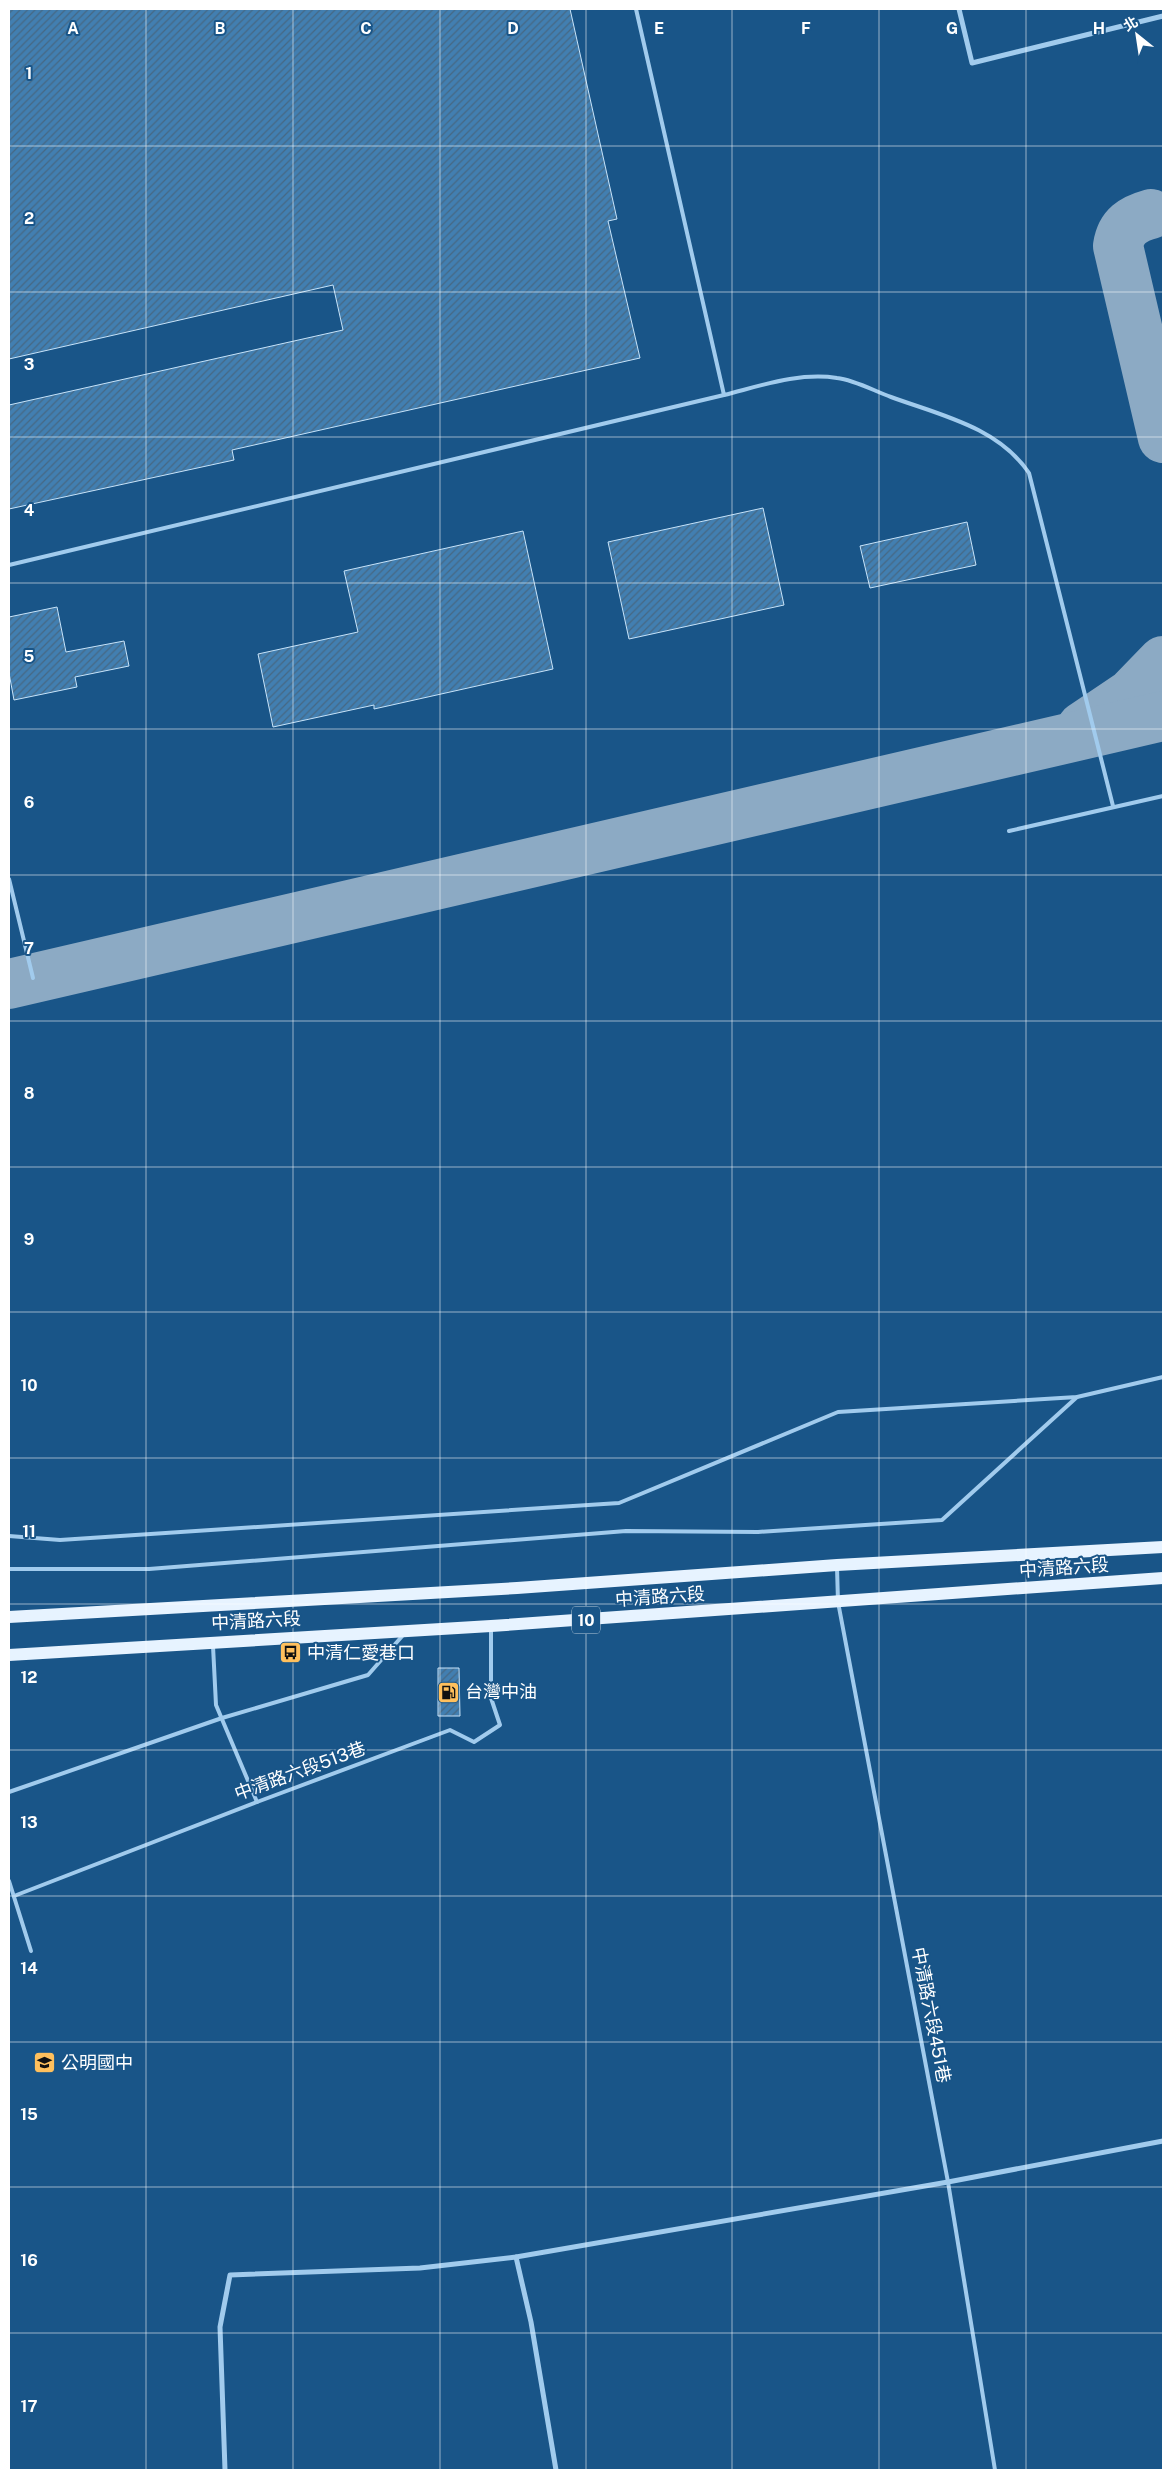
<svg xmlns="http://www.w3.org/2000/svg" width="1172" height="2479" font-family="'Public Sans','Noto Sans TC',sans-serif">
	<style>
		.lines { fill: none; stroke-linecap: round; stroke-linejoin: round }
		.taxiway { stroke: #8caac4; stroke-width: 50 }
		.building { fill: url(#building-hatch); stroke: #c7e3f9 }
		.service { stroke: #a1cbed; stroke-width: 4 }
		.minor { stroke: #a1cbed; stroke-width: 5 }
		.primary { stroke: #e7f3ff; stroke-width: 12 }
		.grid { fill: none; stroke: #fff; stroke-width: 1; stroke-opacity: 0.55 }
		.labels { text-anchor: middle; stroke-width: 4; stroke-linejoin: round; paint-order: stroke }
		.shield { fill: #195588; stroke: #baccdb; stroke-width: 1 }
		.shield-label { font-size: 16px; font-weight: bold; fill: #fff }
		.street-label { font-size: 18px; fill: #fff; stroke: #195588 }
		.poi-label { font-size: 18px; fill: #fff; stroke: #195588; text-anchor: start }
		.grid-label { font-size: 16px; text-anchor: middle; font-weight: bold; fill: #fff; stroke: #195588; stroke-width: 4; stroke-linejoin: round; paint-order: stroke }
	</style>
	<defs>
		<pattern id="building-hatch" width="6" height="6" patternUnits="userSpaceOnUse" patternTransform="scale(1.25)"><rect width="6" height="6" fill="#427fb1"/><path d="M-1 1l2-2M0 6l6-6M5 7l2-2" fill="none" stroke="#466884"/></pattern>
	</defs>
	<rect width="100%" height="100%" fill="#195588"/>
	<g class="lines">
		<g class="taxiway">
			<path d="M1151,214C1133,219 1121,226 1118,246L1163,438"/>
			<polyline points="1082,727 1131,694 1163,661"/>
			<polyline points="9,984 1163,716"/>
		</g>
	</g>
	<g class="building">
		<polygon points="9,9 570,9 617,219 608,221 640,358 232,450 234,460 9,509 9,405 343,330 333,285 9,359"/>
		<polygon points="763,508 784,605 629,639 608,542"/>
		<polygon points="967,522 976,565 870,588 860,546"/>
		<polygon points="523,531 553,669 374,709 374,705 273,727 258,654 358,632 344,571"/>
		<polygon points="57,607 66,652 124,641 129,666 75,677 77,687 14,700 9,673 9,617"/>
		<polygon points="438,1668 459,1668 460,1716 438,1716"/>
	</g>
	<g class="lines">
		<g class="service">
			<path d="M636,9L724,395C760,386 799,372 837,378C855,380 874,391 891,397C940,415 998,427 1029,473L1113,806"/>
			<polyline points="9,565 724,395"/>
			<polyline points="1009,831 1163,796"/>
			<polyline points="9,879 33,978"/>
			<polyline points="9,1536 60,1540 619,1503 838,1412 1077,1397 1163,1377"/>
			<polyline points="837,1567 838,1602 948,2182 995,2470"/>
			<polyline points="9,1569 149,1569 626,1531 758,1532 942,1520 1077,1397"/>
			<polyline points="213,1646 216,1705 257,1802"/>
			<polyline points="9,1792 222,1718 368,1675 404,1634"/>
			<polyline points="9,1881 31,1951"/>
			<polyline points="14,1896 257,1802 450,1730 474,1742 500,1725 491,1698 491,1629"/>
		</g>
		<g class="minor">
			<polyline points="959,9 972,63 1163,16"/>
			<polyline points="516,2257 531,2322 556,2470"/>
			<polyline points="225,2470 220,2327 230,2275 420,2268 516,2257 948,2182 1163,2141"/>
		</g>
		<g class="primary">
			<polyline points="9,1617 517,1588 837,1565 1163,1547"/>
			<polyline points="9,1655 491,1626 1163,1578"/>
		</g>
	</g>
	<path class="grid" d="M146,9V2470M293,9V2470M440,9V2470M586,9V2470M732,9V2470M879,9V2470M1026,9V2470M9,146H1163M9,292H1163M9,437H1163M9,583H1163M9,729H1163M9,875H1163M9,1021H1163M9,1167H1163M9,1312H1163M9,1458H1163M9,1604H1163M9,1750H1163M9,1896H1163M9,2042H1163M9,2187H1163M9,2333H1163"/>
	<defs>
		<symbol id="bus-square" viewBox="-11 -11 22 22"><rect x="-9" y="-9" width="18" height="18" rx="4" fill="#ffc05d" stroke="#195588"/><path d="M-5-6H5V4H4V6H2V4H-2V6H-4V4H-5ZM-3.5-4V0h7V-4ZM-3.5 1.2v1.5H-2V1.2ZM2 1.2v1.5H3.5V1.2Z" fill="#111"/></symbol>
		<symbol id="fuel-square" viewBox="-11 -11 22 22"><rect x="-9" y="-9" width="18" height="18" rx="4" fill="#ffc05d" stroke="#195588"/><path d="M-5.5-6h7V0h2V4h1.3V-2.5L3-4.5l.8-.8L6-3V5H2.5V1h-1V6h-7ZM-4.2-4.7v3.2H.2V-4.7Z" fill="#111"/></symbol>
		<symbol id="school-square" viewBox="-11 -11 22 22"><rect x="-9" y="-9" width="18" height="18" rx="4" fill="#ffc05d" stroke="#195588"/><path d="M0-5L7-2L0 1L-7-2ZM-4 1L0 2.5L4 1V4Q0 6-4 4Z" fill="#111"/></symbol>
	</defs>
	<g fill-rule="evenodd">
		<use href="#bus-square" x="278" y="1640" width="25" height="25"/>
		<use href="#fuel-square" x="436" y="1680" width="25" height="25"/>
		<use href="#school-square" x="32" y="2050" width="25" height="25"/>
	</g>
	<g class="labels">
		<rect class="shield" x="572" y="1606.5" width="28" height="27" rx="4"/>
		<g class="shield-label">
			<text x="586" y="1626">10</text>
		</g>
		<g class="street-label">
			<text transform="translate(1064 1568) rotate(-4)" y="6">中清路六段</text>
			<text transform="translate(660 1597) rotate(-4)" y="6">中清路六段</text>
			<text transform="translate(256 1621) rotate(-3)" y="6">中清路六段</text>
			<text transform="translate(300 1771) rotate(-20)" y="6">中清路六段513巷</text>
			<text transform="translate(931 2015) rotate(79)" y="6">中清路六段451巷</text>
		</g>
		<g class="poi-label">
			<text x="307" y="1659">中清仁愛巷口</text>
			<text x="465" y="1698">台灣中油</text>
			<text x="61" y="2069">公明國中</text>
		</g>
	</g>
	<g class="grid-label">
		<text x="73" y="34">A</text>
		<text x="220" y="34">B</text>
		<text x="366" y="34">C</text>
		<text x="513" y="34">D</text>
		<text x="659" y="34">E</text>
		<text x="806" y="34">F</text>
		<text x="952" y="34">G</text>
		<text x="1099" y="34">H</text>
		<text x="29" y="79">1</text>
		<text x="29" y="224">2</text>
		<text x="29" y="370">3</text>
		<text x="29" y="516">4</text>
		<text x="29" y="662">5</text>
		<text x="29" y="808">6</text>
		<text x="29" y="954">7</text>
		<text x="29" y="1099">8</text>
		<text x="29" y="1245">9</text>
		<text x="29" y="1391">10</text>
		<text x="29" y="1537">11</text>
		<text x="29" y="1683">12</text>
		<text x="29" y="1828">13</text>
		<text x="29" y="1974">14</text>
		<text x="29" y="2120">15</text>
		<text x="29" y="2266">16</text>
		<text x="29" y="2412">17</text>
	</g>
	<rect width="1172" height="2479" fill="none" stroke="#ffffff" stroke-width="20"/>
	<g transform="translate(1137 35) rotate(330)" stroke="#195588" stroke-width="4" paint-order="stroke">
	<path d="M0-4L9 19L0 12L-9 19Z" fill="#ffffff"/>
	<text y="-8" font-size="14" font-weight="bold" text-anchor="middle" fill="#ffffff">北</text>
	</g>
</svg>
